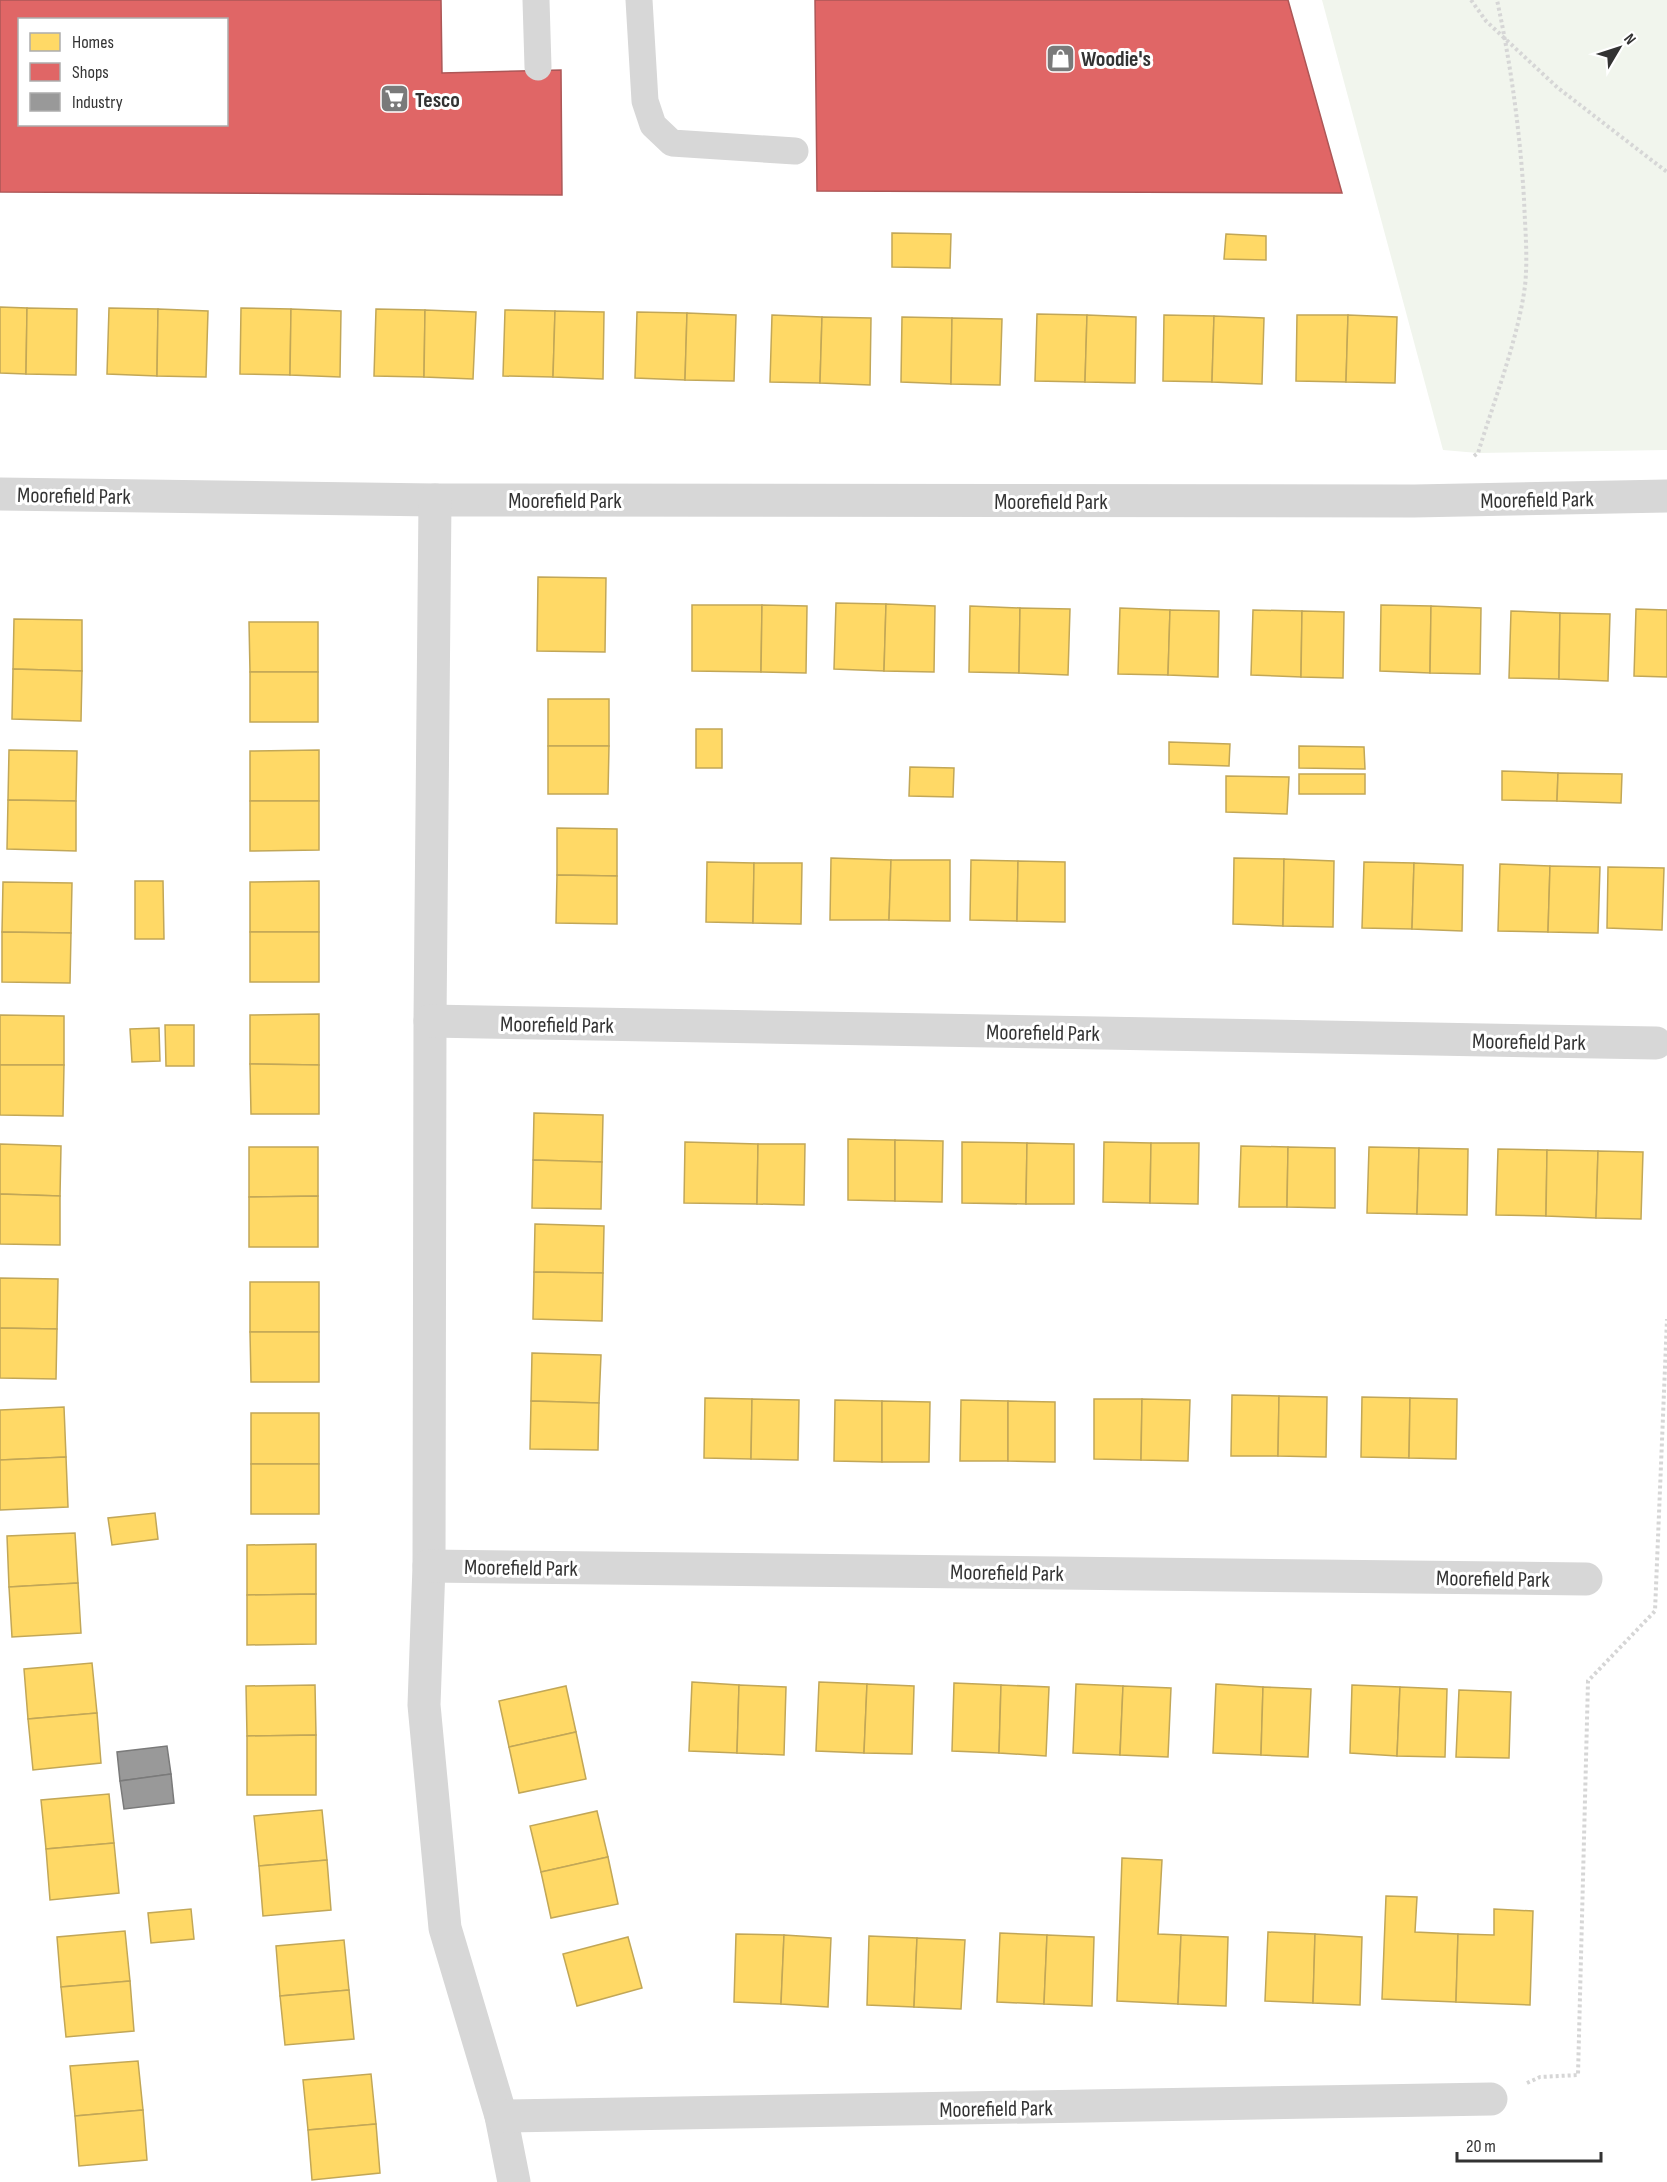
<svg xmlns="http://www.w3.org/2000/svg" width="1667" height="2182" font-family="'Sofia Sans Condensed',sans-serif">
	<style>
		.green { fill: #f1f5ed }
		.homes { fill: #ffd966; stroke: #c2a757; stroke-width: 1.5 }
		.shops { fill: #e06666; stroke: #ac5757; stroke-width: 1.5; fill-rule: evenodd }
		.industry { fill: #999; stroke: #7a7a7a; stroke-width: 1.5 }
		.lines { fill: none; stroke-linecap: round; stroke-linejoin: round }
		.path { stroke: #d6d6d6; stroke-width: 4; stroke-dasharray: 3 3; stroke-linecap: butt }
		.lane { stroke: #d7d7d7; stroke-width: 27 }
		.street { stroke: #d7d7d7; stroke-width: 33 }
		.labels { text-anchor: middle; stroke-width: 6; stroke-linejoin: round; paint-order: stroke }
		.poi-label { font-size: 22px; font-weight: bold; fill: #333; stroke: #fff; text-anchor: start }
		.street-label { font-size: 22px; fill: #333; stroke: #fff }
	</style>
	<rect width="100%" height="100%" fill="#fff"/>
	<polygon class="green" points="1322,0 1667,0 1667,450 1478,453 1443,450"/>
	<g class="homes">
		<polygon points="892,233 951,234 950,268 892,267"/>
		<polygon points="1226,234 1266,236 1266,260 1224,259"/>
		<polygon points="0,307 27,308 26,374 0,373"/>
		<polygon points="27,308 77,309 76,375 26,374"/>
		<polygon points="109,308 158,309 157,376 107,374"/>
		<polygon points="241,308 291,309 290,375 240,374"/>
		<polygon points="158,309 208,311 206,377 157,376"/>
		<polygon points="291,309 341,311 340,377 290,375"/>
		<polygon points="376,309 425,310 424,377 374,376"/>
		<polygon points="425,310 476,312 473,379 424,377"/>
		<polygon points="505,310 555,311 553,377 503,376"/>
		<polygon points="555,311 604,312 603,379 553,377"/>
		<polygon points="637,312 687,313 685,380 635,378"/>
		<polygon points="687,313 736,315 734,381 685,380"/>
		<polygon points="1037,314 1087,315 1085,382 1035,381"/>
		<polygon points="772,315 822,317 820,383 770,382"/>
		<polygon points="1087,315 1136,317 1135,383 1085,382"/>
		<polygon points="1164,315 1214,316 1212,382 1163,381"/>
		<polygon points="1297,315 1348,315 1346,382 1296,381"/>
		<polygon points="1348,315 1397,317 1395,383 1346,382"/>
		<polygon points="1214,316 1264,318 1262,384 1212,382"/>
		<polygon points="822,317 871,318 870,385 820,383"/>
		<polygon points="902,317 952,318 951,384 901,382"/>
		<polygon points="952,318 1002,319 1000,385 951,384"/>
		<polygon points="538,577 606,578 605,652 537,651"/>
		<polygon points="836,603 886,604 884,671 834,669"/>
		<polygon points="886,604 935,606 934,672 884,671"/>
		<polygon points="692,605 762,605 761,672 692,671"/>
		<polygon points="762,605 807,606 806,673 761,672"/>
		<polygon points="1381,605 1431,606 1430,673 1380,671"/>
		<polygon points="970,606 1020,608 1019,673 969,672"/>
		<polygon points="1431,606 1481,608 1480,674 1430,673"/>
		<polygon points="1020,608 1070,609 1068,675 1019,673"/>
		<polygon points="1120,608 1170,610 1168,675 1118,674"/>
		<polygon points="1636,609 1667,610 1667,677 1634,676"/>
		<polygon points="1170,610 1219,611 1218,677 1168,675"/>
		<polygon points="1253,610 1302,611 1301,677 1251,675"/>
		<polygon points="1302,611 1344,612 1343,678 1301,677"/>
		<polygon points="1511,611 1560,613 1559,679 1509,678"/>
		<polygon points="1560,613 1610,614 1608,681 1559,679"/>
		<polygon points="14,619 82,620 82,671 13,669"/>
		<polygon points="249,622 318,622 318,672 250,672"/>
		<polygon points="13,669 82,671 81,721 12,719"/>
		<rect x="250" y="672" width="68" height="50"/>
		<rect x="548" y="699" width="61" height="47"/>
		<rect x="696" y="729" width="26" height="39"/>
		<polygon points="1169,742 1230,744 1229,766 1169,764"/>
		<polygon points="548,746 609,746 608,794 548,794"/>
		<polygon points="1299,746 1364,747 1365,769 1299,768"/>
		<polygon points="9,750 77,751 76,801 8,800"/>
		<polygon points="319,750 319,801 250,801 250,751"/>
		<polygon points="910,767 954,768 953,797 909,796"/>
		<polygon points="1502,771 1558,773 1557,801 1502,800"/>
		<polygon points="1558,773 1622,774 1621,803 1557,801"/>
		<rect x="1299" y="774" width="66" height="20"/>
		<polygon points="1226,776 1289,777 1287,814 1226,812"/>
		<polygon points="8,800 76,801 76,851 7,849"/>
		<polygon points="250,801 319,801 319,850 250,851"/>
		<polygon points="557,828 617,829 617,876 557,875"/>
		<polygon points="831,858 891,860 889,920 830,920"/>
		<polygon points="1234,858 1284,859 1283,926 1233,924"/>
		<polygon points="1284,859 1334,861 1333,927 1283,926"/>
		<polygon points="891,860 950,860 950,921 889,920"/>
		<polygon points="971,860 1018,861 1017,921 970,920"/>
		<polygon points="1018,861 1065,862 1065,922 1017,921"/>
		<polygon points="707,862 754,863 753,923 706,922"/>
		<polygon points="1364,862 1414,863 1412,929 1362,928"/>
		<polygon points="754,863 802,863 801,924 753,923"/>
		<polygon points="1414,863 1463,865 1462,931 1412,929"/>
		<polygon points="1500,864 1550,866 1548,932 1498,931"/>
		<polygon points="1550,866 1600,867 1598,933 1548,932"/>
		<polygon points="1608,867 1664,868 1662,930 1607,928"/>
		<polygon points="557,875 617,876 617,924 556,923"/>
		<polygon points="135,881 163,881 164,939 135,939"/>
		<polygon points="319,881 319,932 250,932 250,882"/>
		<polygon points="3,882 72,883 71,933 2,932"/>
		<polygon points="2,932 71,933 70,983 2,982"/>
		<rect x="250" y="932" width="69" height="50"/>
		<polygon points="319,1014 319,1065 250,1064 250,1015"/>
		<polygon points="0,1015 64,1016 64,1065 0,1065"/>
		<polygon points="165,1025 194,1025 194,1066 166,1066"/>
		<polygon points="159,1028 160,1061 132,1062 130,1029"/>
		<polygon points="250,1064 319,1065 319,1114 251,1114"/>
		<polygon points="0,1065 64,1065 63,1116 0,1115"/>
		<polygon points="534,1113 603,1115 602,1162 533,1160"/>
		<polygon points="848,1139 895,1140 895,1201 848,1200"/>
		<polygon points="895,1140 943,1141 942,1202 895,1201"/>
		<polygon points="685,1142 758,1144 757,1204 684,1203"/>
		<polygon points="962,1142 1027,1143 1026,1204 962,1203"/>
		<polygon points="1104,1142 1151,1143 1150,1203 1103,1202"/>
		<polygon points="1027,1143 1074,1144 1074,1204 1026,1204"/>
		<polygon points="1151,1143 1199,1143 1198,1204 1150,1203"/>
		<polygon points="0,1144 61,1146 60,1196 0,1194"/>
		<polygon points="758,1144 805,1144 804,1205 757,1204"/>
		<polygon points="1241,1146 1288,1147 1287,1207 1239,1207"/>
		<polygon points="249,1147 318,1147 318,1196 249,1197"/>
		<polygon points="1288,1147 1335,1148 1335,1208 1287,1207"/>
		<polygon points="1369,1147 1419,1148 1417,1214 1367,1213"/>
		<polygon points="1419,1148 1468,1149 1467,1215 1417,1214"/>
		<polygon points="1498,1149 1547,1150 1546,1216 1496,1215"/>
		<polygon points="1547,1150 1598,1151 1596,1218 1546,1216"/>
		<polygon points="1598,1151 1643,1152 1641,1219 1596,1218"/>
		<polygon points="533,1160 602,1162 601,1209 532,1208"/>
		<polygon points="0,1194 60,1196 60,1245 0,1244"/>
		<polygon points="318,1196 318,1247 249,1247 249,1197"/>
		<polygon points="535,1224 604,1226 603,1273 534,1272"/>
		<polygon points="534,1272 603,1273 602,1321 533,1319"/>
		<polygon points="0,1278 58,1279 57,1329 0,1328"/>
		<rect x="250" y="1282" width="69" height="50"/>
		<polygon points="0,1328 57,1329 56,1379 0,1378"/>
		<polygon points="250,1332 319,1332 319,1382 251,1382"/>
		<polygon points="532,1353 601,1355 599,1403 531,1401"/>
		<polygon points="1232,1395 1279,1396 1278,1456 1231,1456"/>
		<polygon points="1279,1396 1327,1397 1326,1457 1278,1456"/>
		<polygon points="1362,1397 1410,1398 1409,1458 1361,1457"/>
		<polygon points="705,1398 752,1399 751,1459 704,1458"/>
		<polygon points="1410,1398 1457,1399 1456,1459 1409,1458"/>
		<polygon points="752,1399 799,1400 798,1460 751,1459"/>
		<polygon points="1094,1399 1142,1399 1141,1460 1094,1459"/>
		<polygon points="1142,1399 1190,1400 1188,1461 1141,1460"/>
		<polygon points="835,1400 882,1401 882,1462 834,1461"/>
		<polygon points="961,1400 1008,1401 1008,1461 960,1461"/>
		<polygon points="531,1401 599,1403 598,1450 530,1449"/>
		<polygon points="882,1401 930,1402 929,1462 882,1462"/>
		<polygon points="1008,1401 1055,1402 1055,1462 1008,1461"/>
		<polygon points="64,1407 66,1457 0,1460 0,1410"/>
		<rect x="251" y="1413" width="68" height="51"/>
		<polygon points="66,1457 68,1507 0,1510 0,1460"/>
		<rect x="251" y="1464" width="68" height="50"/>
		<polygon points="155,1513 158,1539 112,1545 108,1518"/>
		<polygon points="75,1533 78,1583 9,1587 7,1536"/>
		<polygon points="316,1544 316,1594 247,1595 247,1545"/>
		<polygon points="78,1583 81,1633 12,1637 9,1587"/>
		<polygon points="316,1594 316,1644 247,1645 247,1595"/>
		<polygon points="92,1663 97,1713 28,1719 24,1669"/>
		<polygon points="692,1682 739,1685 737,1753 689,1751"/>
		<polygon points="819,1682 867,1684 864,1753 816,1751"/>
		<polygon points="954,1683 1001,1685 999,1753 952,1751"/>
		<polygon points="867,1684 914,1686 912,1754 864,1753"/>
		<polygon points="1076,1684 1123,1686 1120,1755 1073,1753"/>
		<polygon points="1216,1684 1263,1687 1261,1755 1213,1753"/>
		<polygon points="315,1685 316,1735 247,1736 246,1686"/>
		<polygon points="739,1685 786,1687 784,1755 737,1753"/>
		<polygon points="1001,1685 1049,1687 1046,1756 999,1753"/>
		<polygon points="1352,1685 1400,1687 1397,1756 1350,1753"/>
		<polygon points="566,1686 576,1732 509,1747 499,1701"/>
		<polygon points="1123,1686 1171,1688 1168,1757 1120,1755"/>
		<polygon points="1263,1687 1311,1689 1308,1757 1261,1755"/>
		<polygon points="1400,1687 1447,1689 1445,1757 1397,1756"/>
		<polygon points="1459,1690 1511,1692 1509,1758 1456,1757"/>
		<polygon points="97,1713 101,1763 33,1770 28,1719"/>
		<polygon points="576,1732 586,1779 519,1793 509,1747"/>
		<polygon points="316,1735 316,1795 247,1795 247,1736"/>
		<polygon points="109,1794 114,1843 46,1849 41,1800"/>
		<polygon points="322,1810 327,1860 259,1866 254,1816"/>
		<polygon points="597,1811 608,1857 541,1872 530,1826"/>
		<polygon points="114,1843 119,1893 50,1900 46,1849"/>
		<polygon points="608,1857 618,1904 551,1918 541,1872"/>
		<polygon points="1122,1858 1162,1860 1158,1934 1181,1935 1178,2004 1117,2001"/>
		<polygon points="327,1860 331,1910 263,1916 259,1866"/>
		<polygon points="1386,1896 1417,1897 1415,1932 1458,1934 1456,2002 1382,1999"/>
		<polygon points="191,1909 194,1939 151,1943 148,1913"/>
		<polygon points="1494,1909 1533,1911 1530,2005 1456,2002 1458,1934 1494,1935"/>
		<polygon points="125,1931 130,1981 61,1987 57,1937"/>
		<polygon points="1268,1932 1315,1934 1313,2003 1265,2001"/>
		<polygon points="1000,1933 1047,1935 1044,2004 997,2002"/>
		<polygon points="736,1934 784,1935 781,2004 734,2002"/>
		<polygon points="1315,1934 1362,1937 1360,2005 1313,2003"/>
		<polygon points="784,1935 831,1938 828,2007 781,2004"/>
		<polygon points="1047,1935 1094,1937 1092,2006 1044,2004"/>
		<polygon points="1181,1935 1228,1937 1226,2006 1178,2004"/>
		<polygon points="869,1936 917,1938 914,2007 867,2005"/>
		<polygon points="628,1937 642,1988 577,2006 563,1954"/>
		<polygon points="917,1938 965,1940 961,2009 914,2007"/>
		<polygon points="344,1940 349,1990 280,1996 276,1946"/>
		<polygon points="130,1981 134,2031 66,2037 61,1987"/>
		<polygon points="349,1990 354,2039 285,2045 280,1996"/>
		<polygon points="138,2061 143,2110 75,2116 70,2066"/>
		<polygon points="371,2074 376,2124 308,2130 303,2080"/>
		<polygon points="143,2110 147,2160 79,2166 75,2116"/>
		<polygon points="376,2124 380,2173 312,2180 308,2130"/>
	</g>
	<g class="shops">
		<path d="M0,0H441L442,73L561,70L562,195L0,192ZM20,20H226V124H20Z"/>
		<polygon points="815,0 1288,0 1342,193 817,191"/>
	</g>
	<g class="industry">
		<polygon points="167,1746 171,1774 120,1781 117,1752"/>
		<polygon points="171,1774 174,1803 124,1809 120,1781"/>
	</g>
	<g class="lines">
		<g class="path">
			<polyline points="1471,0 1486,21 1558,88 1667,172"/>
			<path d="M1474,456L1478,453C1494,401 1518,339 1525,286C1528,257 1525,228 1524,199C1520,132 1511,65 1497,0"/>
			<polyline points="1527,2083 1540,2077 1578,2075 1588,1681 1655,1611 1667,1319"/>
		</g>
		<g class="lane">
			<polyline points="536,0 538,67"/>
			<polyline points="639,0 645,101 653,125 672,143 795,151"/>
		</g>
		<g class="street">
			<polyline points="0,494 435,500 1414,501 1667,496"/>
			<polyline points="435,500 430,1021 429,1566 424,1705 445,1928 501,2116 514,2182"/>
			<polyline points="430,1021 1656,1043"/>
			<polyline points="429,1566 1586,1579"/>
			<polyline points="501,2116 1491,2099"/>
		</g>
	</g>
	<defs>
		<symbol id="shop-square" viewBox="-11 -11 22 22"><rect x="-9" y="-9" width="18" height="18" rx="4" fill="#7a7a7a" stroke="#fff"/><path d="M-5-2.5h2.3a2.7 3.5 0 0 1 5.4 0H5L5.5 6h-11ZM-1.5-2.5h3a1.5 2.3 0 0 0-3 0Z" fill="#fff"/></symbol>
		<symbol id="supermarket-square" viewBox="-11 -11 22 22"><rect x="-9" y="-9" width="18" height="18" rx="4" fill="#7a7a7a" stroke="#fff"/><path d="M-6-5.5h2.5l.6 2H6L4.5 2H-2.5L-4.4-4H-6ZM-1.5 3.2a1.3 1.3 0 1 0 .1 0ZM3 3.2a1.3 1.3 0 1 0 .1 0Z" fill="#fff"/></symbol>
	</defs>
	<g fill-rule="evenodd">
		<use href="#shop-square" x="1044" y="42" width="33" height="33"/>
		<use href="#supermarket-square" x="378" y="82" width="33" height="33"/>
	</g>
	<g class="labels">
		<g class="poi-label">
			<text x="1081" y="66">Woodie's</text>
			<text x="415" y="107">Tesco</text>
		</g>
		<g class="street-label">
			<text transform="translate(74 495) rotate(1)" y="8">Moorefield Park</text>
			<text transform="translate(1537 499) rotate(-1)" y="8">Moorefield Park</text>
			<text x="565" y="508">Moorefield Park</text>
			<text x="1051" y="509">Moorefield Park</text>
			<text transform="translate(557 1024) rotate(1)" y="8">Moorefield Park</text>
			<text transform="translate(1043 1032) rotate(1)" y="8">Moorefield Park</text>
			<text transform="translate(1529 1041) rotate(1)" y="8">Moorefield Park</text>
			<text transform="translate(521 1567) rotate(1)" y="8">Moorefield Park</text>
			<text transform="translate(1007 1572) rotate(1)" y="8">Moorefield Park</text>
			<text transform="translate(1493 1578) rotate(1)" y="8">Moorefield Park</text>
			<text transform="translate(996 2108) rotate(-1)" y="8">Moorefield Park</text>
		</g>
	</g>
	<rect x="18" y="18" width="210" height="108" fill="#ffffff" stroke="#adadad" stroke-width="1.5"/>
	<rect x="30" y="33" width="30" height="18" fill="#ffd966" stroke="#adadad" stroke-width="1.5"/>
	<text x="72" y="48" font-size="18" fill="#333333">Homes</text>
	<rect x="30" y="63" width="30" height="18" fill="#e06666" stroke="#adadad" stroke-width="1.5"/>
	<text x="72" y="78" font-size="18" fill="#333333">Shops</text>
	<rect x="30" y="93" width="30" height="18" fill="#999999" stroke="#adadad" stroke-width="1.5"/>
	<text x="72" y="108" font-size="18" fill="#333333">Industry</text>
	<g transform="translate(1619 48) rotate(51)" stroke="#ffffff" stroke-width="4.5" paint-order="stroke">
	<path d="M0-4.5L10 22L0 15L-10 22Z" fill="#333333"/>
	<text y="-9" font-size="16" font-weight="bold" text-anchor="middle" fill="#333333">N</text>
	</g>
	<path d="M1457 2152v9h144v-9" fill="none" stroke="#333333" stroke-width="3"/>
	<text x="1466" y="2152" font-size="18" fill="#333333" stroke="#ffffff" stroke-width="4.5" paint-order="stroke">20 m</text>
</svg>
